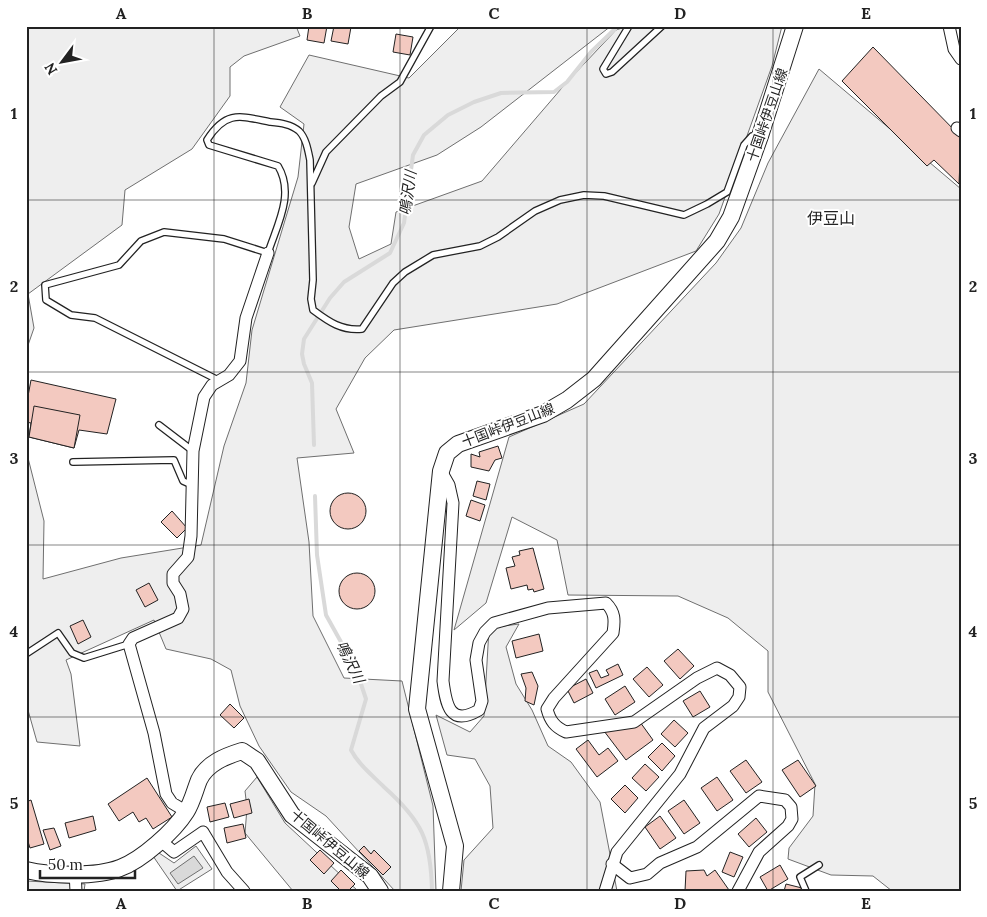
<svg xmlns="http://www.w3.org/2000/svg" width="987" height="917" font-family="Lora,'Noto Sans JP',serif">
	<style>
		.green { fill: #eee; stroke: #6f6f6f }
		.water { fill: #d9d9d9; stroke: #6f6f6f }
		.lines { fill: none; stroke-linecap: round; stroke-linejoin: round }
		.stream { stroke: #d9d9d9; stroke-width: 4 }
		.building { fill: #f3c9c0; stroke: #222 }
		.service-casing { stroke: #222; stroke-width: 8 }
		.minor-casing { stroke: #222; stroke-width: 13 }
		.secondary-casing { stroke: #222; stroke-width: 18 }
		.service { stroke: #fff; stroke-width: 5.5 }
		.minor { stroke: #fff; stroke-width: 11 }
		.secondary { stroke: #fff; stroke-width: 16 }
		.grid { fill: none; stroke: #222; stroke-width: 1; stroke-opacity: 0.55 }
		.labels { text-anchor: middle; stroke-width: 4; stroke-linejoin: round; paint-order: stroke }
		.street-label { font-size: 14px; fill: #222; stroke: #fff }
		.water-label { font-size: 15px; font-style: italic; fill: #222; stroke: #fff }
		.quarter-label { font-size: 16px; fill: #222; stroke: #fff }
		.neatline { fill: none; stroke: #222; stroke-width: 2 }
		.grid-label { font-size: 16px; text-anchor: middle; font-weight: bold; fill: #222 }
	</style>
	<rect width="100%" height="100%" fill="#fff"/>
	<g class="green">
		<polygon points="26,26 296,26 300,36 244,56 230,67 230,96 192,149 125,190 122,225 28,294 34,328 26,351"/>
		<polygon points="461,26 611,26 481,127 437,155 356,184 349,227 359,259 391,244 396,212 482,181 567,82 616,30 628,26 782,26 772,66 719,214 696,251 557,304 394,330 365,358 336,409 354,453 297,458 309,542 313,616 344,678 402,681 433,806 436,891 395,891 326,816 291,792 259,746 240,706 231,670 211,659 166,649 154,620 66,660 71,674 80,746 37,742 26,703 26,450 44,521 43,579 121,558 201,545 224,446 246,383 252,330 298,177 304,124 280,107 309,55 409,78"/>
		<polygon points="819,69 961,189 961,891 892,891 873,876 831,875 788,859 789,848 813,816 815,784 768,692 768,651 728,618 678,596 568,595 557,540 512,517 486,603 454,630 509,437 584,404 716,263 741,228 768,163"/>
		<polygon points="519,624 506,647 516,684 532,710 548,746 571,762 600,802 617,891 461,891 464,860 493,828 490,786 475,759 447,755 436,715 470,732 484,716 489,628"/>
		<polygon points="257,777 285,823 358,891 293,891 245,833 247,808 245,791"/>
		<polygon points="196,846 212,869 177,891 153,856 159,853 174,863"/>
		<polygon points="26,881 85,884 84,891 26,891"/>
	</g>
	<polygon class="water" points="194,856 203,868 178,884 170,873"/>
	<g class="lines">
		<g class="stream">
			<polyline points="314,445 312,383 304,364 302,354 304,339 330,298 344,282 390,253 404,223 413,155 424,135 448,115 474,102 501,93 554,92 567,82 591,52 618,26"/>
			<path d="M315,496L317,555L326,615L356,669L366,699L351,750C359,765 372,775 384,787C422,821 431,840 432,891"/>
		</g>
	</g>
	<g class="building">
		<polygon points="309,26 327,26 324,43 307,40"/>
		<polygon points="334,26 351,27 348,44 331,41"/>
		<polygon points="396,34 413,37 410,55 393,52"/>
		<polygon points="873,47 961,137 959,184 934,160 927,166 842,81"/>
		<polygon points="31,380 116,399 107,434 79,430 74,448 29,437 31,423 26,422 26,407"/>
		<polygon points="34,406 80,415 74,448 29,437"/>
		<polygon points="498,446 502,458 495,460 489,471 471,467 471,454 480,457 479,452"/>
		<polygon points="477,481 490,484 486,500 473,496"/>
		<circle cx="348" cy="511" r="18"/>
		<polygon points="471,500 485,505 480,521 466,516"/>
		<polygon points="172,511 187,528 177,538 161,522"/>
		<polygon points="533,548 544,589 534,592 533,589 528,590 527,585 511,589 506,568 515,566 512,557 520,555 519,551"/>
		<circle cx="357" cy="591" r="18"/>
		<polygon points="149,583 158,600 145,607 136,590"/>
		<polygon points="83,620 91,637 78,644 70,626"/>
		<polygon points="539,634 543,651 516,658 512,641"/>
		<polygon points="678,649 694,666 680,679 664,661"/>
		<polygon points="618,664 623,675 596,688 589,673 597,670 601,678 609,675 606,670"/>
		<polygon points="647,667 663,685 649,697 633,679"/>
		<polygon points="532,672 538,686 534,705 525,701 526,688 521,674"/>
		<polygon points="586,679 593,693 574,703 567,689"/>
		<polygon points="625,686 635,702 615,715 605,699"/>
		<polygon points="700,691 710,707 693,717 683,701"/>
		<polygon points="230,704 244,718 234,728 220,715"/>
		<polygon points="674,720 688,733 675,747 661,734"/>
		<polygon points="640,722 653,740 626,760 604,731"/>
		<polygon points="588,740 599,755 608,748 618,761 597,777 576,749"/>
		<polygon points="662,743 675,756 662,771 648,757"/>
		<polygon points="746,760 762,782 746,793 730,771"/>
		<polygon points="798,760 816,786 800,797 782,770"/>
		<polygon points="645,764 659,777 646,791 632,778"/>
		<polygon points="717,777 733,800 717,811 701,788"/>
		<polygon points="147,778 172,817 153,829 146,818 139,822 133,812 119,821 108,804"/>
		<polygon points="625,785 638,798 625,813 611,799"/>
		<polygon points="249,799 252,813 234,818 230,804"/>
		<polygon points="31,800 44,844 30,848 26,835 26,802"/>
		<polygon points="684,800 700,823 684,834 668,811"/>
		<polygon points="225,803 229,817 210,822 207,807"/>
		<polygon points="93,816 96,830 69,838 65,823"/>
		<polygon points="660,816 676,838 660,849 645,827"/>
		<polygon points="756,818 767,832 749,847 738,834"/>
		<polygon points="243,824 246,838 227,843 224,828"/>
		<polygon points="54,828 61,846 50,850 43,830"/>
		<polygon points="364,846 371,854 374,850 391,867 383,875 359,851"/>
		<polygon points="320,850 334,863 324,874 310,860"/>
		<polygon points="730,852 743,857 734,877 722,872"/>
		<polygon points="780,865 788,879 768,891 760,877"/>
		<polygon points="341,870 355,884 348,891 341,891 331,881"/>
		<polygon points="704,870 707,876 715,870 729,890 685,891 686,871"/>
		<polygon points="786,884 802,888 801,891 784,891"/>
	</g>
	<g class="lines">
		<defs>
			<g id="service">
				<polyline points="629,26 603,69 606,74 612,72 662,26"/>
				<polyline points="312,183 326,152 381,96 400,82 431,26"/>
				<path d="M220,381L95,318L71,315L46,300L45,285L119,265L141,241L164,232L224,239L268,253C277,225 295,194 278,166L209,145L207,140C226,110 240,116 270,122C280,123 291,124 299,131C306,138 308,150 310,160L313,280L311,299L313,310C329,322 342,331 362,329L393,283L405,272L433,255L480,246L498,237L535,211L560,200L584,195L604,196L684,215L707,204L727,192L744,145L752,136H758"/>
				<polyline points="159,425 193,451"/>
				<polyline points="73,462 174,460 183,481 192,485"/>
				<polyline points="26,654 58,633 72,653 84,658 129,644"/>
				<polyline points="806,891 800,877 819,865"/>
			</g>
			<g id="minor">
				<polyline points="949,26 954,49 961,59"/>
				<polyline points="957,128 961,131"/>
				<path d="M441,471L449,485L453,503L443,681C446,705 450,727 479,710L482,701L476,660L479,643L485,632L494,623L548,608L606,603C615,612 615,620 613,633L554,698L547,709C550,721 555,727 566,732L634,722L697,678L717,668L730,675L740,687L739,697L733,706L704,728L680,774L617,852L605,891"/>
				<polyline points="187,812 172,803 166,794 154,733 129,644 133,638 178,618 183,609 180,594 173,583 173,574 188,557 191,536 193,451 204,397 212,385 229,375 240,361 246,318 268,253"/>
				<polyline points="161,841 174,852 203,832 227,872 244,891"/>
				<polyline points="612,864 630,878 647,874 660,863 697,847 759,796 785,800 791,807 792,819 788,826 759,852 738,891"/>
				<polyline points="75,873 76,891"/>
			</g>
			<g id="secondary">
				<path d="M26,870C51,876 97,877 120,868C142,860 174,831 186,812C192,803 195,790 199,780C207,763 226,756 242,751L257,761L292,815L370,876L380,891"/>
				<polyline points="451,891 455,846 417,709 441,471 447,453 458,444 543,414 567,400 594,379 717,241 731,217 760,136 795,26"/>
			</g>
		</defs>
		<use href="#service" class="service-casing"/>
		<use href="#minor" class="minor-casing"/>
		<use href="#secondary" class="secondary-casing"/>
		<use href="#service" class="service"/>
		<use href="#minor" class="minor"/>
		<use href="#secondary" class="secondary"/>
	</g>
	<path class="grid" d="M214,26V891M400,26V891M587,26V891M773,26V891M26,200H961M26,372H961M26,545H961M26,717H961"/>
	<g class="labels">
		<g class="street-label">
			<text transform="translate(767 115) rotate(-71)" y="5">十国峠伊豆山線</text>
			<text transform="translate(508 425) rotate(-21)" y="5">十国峠伊豆山線</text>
			<text transform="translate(330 844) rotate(40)" y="5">十国峠伊豆山線</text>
		</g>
		<g class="water-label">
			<text transform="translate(408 193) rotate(-82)" y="5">鳴沢川</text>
			<text transform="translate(350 662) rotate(64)" y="5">鳴沢川</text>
		</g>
		<g class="quarter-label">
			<text x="831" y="224">伊豆山</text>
		</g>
	</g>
	<rect width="987" height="917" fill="none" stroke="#ffffff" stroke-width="55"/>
	<g transform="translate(62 62) rotate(238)" stroke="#ffffff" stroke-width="4" paint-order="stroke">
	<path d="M0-4L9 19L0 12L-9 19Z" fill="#222222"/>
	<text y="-8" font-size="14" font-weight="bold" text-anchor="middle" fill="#222222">N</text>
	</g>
	<path d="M40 870v8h95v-8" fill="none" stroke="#222222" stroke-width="2.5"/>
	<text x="48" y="870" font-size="15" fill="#222222" stroke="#ffffff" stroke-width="4" paint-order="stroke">50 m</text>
	<rect x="28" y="28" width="932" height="862" class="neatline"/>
	<g class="grid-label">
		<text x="121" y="19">A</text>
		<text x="307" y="19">B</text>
		<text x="494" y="19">C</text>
		<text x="680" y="19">D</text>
		<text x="866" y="19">E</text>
		<text x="14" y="119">1</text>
		<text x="973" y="119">1</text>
		<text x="14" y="292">2</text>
		<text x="973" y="292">2</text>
		<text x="14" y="464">3</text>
		<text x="973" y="464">3</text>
		<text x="14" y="637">4</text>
		<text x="973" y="637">4</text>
		<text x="14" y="809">5</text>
		<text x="973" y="809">5</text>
		<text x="121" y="909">A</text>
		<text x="307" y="909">B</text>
		<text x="494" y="909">C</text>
		<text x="680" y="909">D</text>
		<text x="866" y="909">E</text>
	</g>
</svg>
